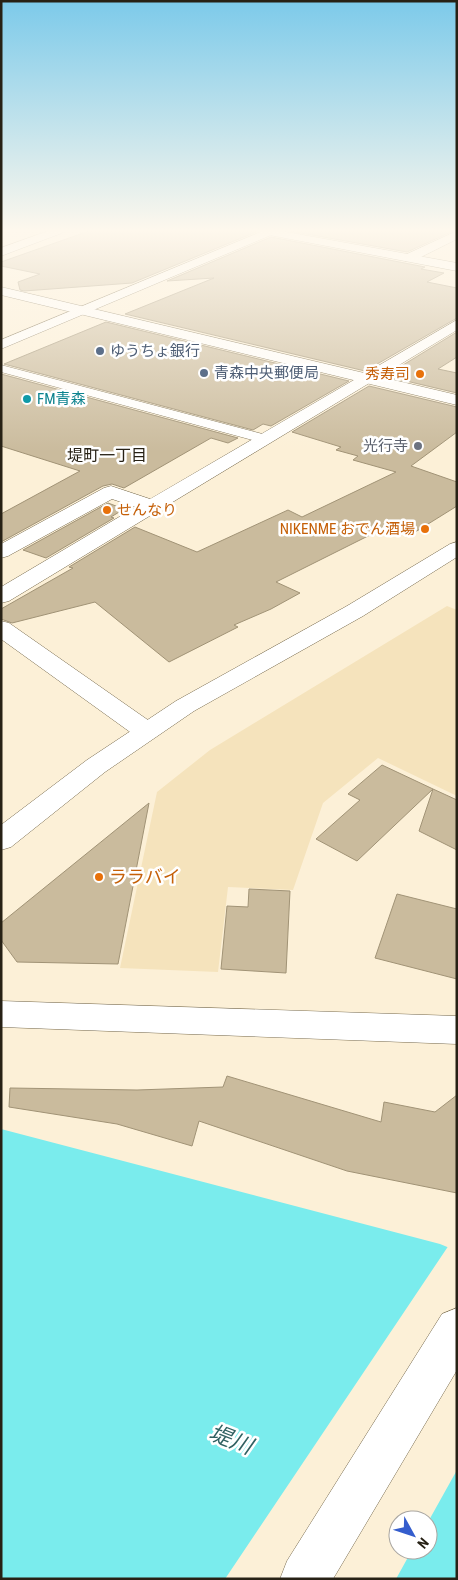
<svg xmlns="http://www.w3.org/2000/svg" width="458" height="1580" font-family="'Roboto Condensed','Noto Sans JP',sans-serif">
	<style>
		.built { fill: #f5e3bc }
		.water { fill: #7aeced; fill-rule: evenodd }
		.pier { fill: #fcf0d7 }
		.building { fill: #cabb9d; stroke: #a19376 }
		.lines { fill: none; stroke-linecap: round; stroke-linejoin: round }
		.service-casing { stroke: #75684b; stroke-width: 1 }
		.minor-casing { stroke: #75684b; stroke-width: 1 }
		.tertiary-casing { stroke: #75684b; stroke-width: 1 }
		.trunk-casing { stroke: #75684b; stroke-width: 1 }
		.service { fill: #fff; fill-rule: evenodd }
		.minor { fill: #fff; fill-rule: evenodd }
		.tertiary { fill: #fff; fill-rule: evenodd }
		.trunk { fill: #fff; fill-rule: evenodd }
		.service-dot { fill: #5c6f8a; stroke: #fff; stroke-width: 2 }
		.food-dot { fill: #e8710a; stroke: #fff; stroke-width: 2 }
		.culture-dot { fill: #0f9aa8; stroke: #fff; stroke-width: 2 }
		.worship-dot { fill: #6b7280; stroke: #fff; stroke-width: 2 }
		.labels { text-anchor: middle; stroke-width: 5; stroke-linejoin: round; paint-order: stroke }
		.far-service-label { font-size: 15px; fill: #4e5e75; stroke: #fff; text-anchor: start }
		.far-food-label { font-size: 15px; fill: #c56008; stroke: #fff; text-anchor: end }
		.far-culture-label { font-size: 15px; fill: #0d838f; stroke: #fff; text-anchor: start }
		.far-worship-label { font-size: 15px; fill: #5b616d; stroke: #fff; text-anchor: end }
		.far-neighbourhood-label { font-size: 16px; fill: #272115; stroke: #fff }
		.food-label { font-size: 18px; fill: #c56008; stroke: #fff; text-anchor: start }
		.near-water-label { font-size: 22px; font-style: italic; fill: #306162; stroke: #fff }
	</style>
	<rect width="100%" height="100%" fill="#fcf0d7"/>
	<polygon class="built" points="447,606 457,610 457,796 378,758 323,803 293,890 228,887 218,972 120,968 157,792 210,750"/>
	<path class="water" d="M1,1129L440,1244L457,1251V1579H1ZM398,1520H428V1550H398Z"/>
	<polygon class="pier" points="449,1245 457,1248 457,1470 428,1522 428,1520 398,1520 398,1550 412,1550 396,1579 225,1579"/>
	<g class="building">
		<polygon points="89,231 256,231 256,232 132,283 24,291 20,290 18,282 40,274 1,266 1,262"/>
		<polygon points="290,231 453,231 407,252"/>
		<polygon points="271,237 425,267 421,269 444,273 427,282 457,288 457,318 365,371 125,314 214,278 167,281"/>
		<polygon points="106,322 349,381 271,426 263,424 253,430 4,364"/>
		<polygon points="457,332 457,357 438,369 457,373 457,393 385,376"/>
		<polygon points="1,374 238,438 228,443 211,438 124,488 112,484 103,486 1,542 1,514 80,471 1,446"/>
		<polygon points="369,386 457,407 457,432 411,466 457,482 457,506 412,534 390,525 276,582 300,593 271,609 234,625 238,627 169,662 95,602 12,623 1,619 1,609 73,568 69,567 135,527 197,552 288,510 302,517 396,472 353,460 358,456 336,450 341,447 292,432"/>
		<polygon points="108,503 124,509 111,517 114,518 46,558 23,550"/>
		<polygon points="382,765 433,789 357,861 316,839 360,800 348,794"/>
		<polygon points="433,789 457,800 457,850 419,831"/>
		<polygon points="149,803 118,964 17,962 1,940 1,923"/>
		<polygon points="249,889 290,891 286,973 221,969 227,906 248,907"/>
		<polygon points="397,894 457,909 457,979 375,958"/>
		<polygon points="227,1076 381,1122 384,1102 435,1112 457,1095 457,1193 347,1171 199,1121 192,1146 117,1124 9,1107 10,1088 137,1090 223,1087"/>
	</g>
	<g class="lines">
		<defs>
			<polygon id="service" points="1,365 270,436 271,439 270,442 260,442 1,372"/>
			<g id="minor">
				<polygon points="48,231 64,231 62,233 1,256 1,248"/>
				<polygon points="457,231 457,239 413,261 405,261 403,258 405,255"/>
				<polygon points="457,320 457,330 9,601 1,603 1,587 136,507 112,499 8,556 1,558 1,544 104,488 111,486 150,499"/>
				<polygon points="1,621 9,623 155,725 159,731 155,737 146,739 137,737 1,639"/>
			</g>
			<g id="tertiary">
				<polygon points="258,231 281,231 457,263 457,271 264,234"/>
				<polygon points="1,287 457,395 457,405 1,295"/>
				<polygon points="457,542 457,557 363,616 194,711 105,772 11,847 1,850 1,825 87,760 176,701 347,606 450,544"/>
				<polygon points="1,1001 457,1016 457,1044 1,1027"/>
				<polygon points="457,1308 457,1370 333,1579 280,1579 287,1561 442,1314"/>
			</g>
			<polygon id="trunk" points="263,231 278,231 276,233 1,349 1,340"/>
		</defs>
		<use href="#service" class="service-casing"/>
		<use href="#minor" class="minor-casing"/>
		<use href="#tertiary" class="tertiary-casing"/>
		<use href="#trunk" class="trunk-casing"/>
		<use href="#service" class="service"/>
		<use href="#minor" class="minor"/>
		<use href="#tertiary" class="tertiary"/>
		<use href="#trunk" class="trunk"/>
	</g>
	<linearGradient id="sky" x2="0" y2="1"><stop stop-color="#7ccaea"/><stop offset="0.51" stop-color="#fef8ed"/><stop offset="1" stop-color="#fef8ed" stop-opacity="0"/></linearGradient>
	<rect width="458" height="452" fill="url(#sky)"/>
	<g class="service-dot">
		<circle cx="100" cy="351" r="5"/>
		<circle cx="204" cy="373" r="5"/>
	</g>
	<g class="food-dot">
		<circle cx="420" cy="374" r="5"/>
		<circle cx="107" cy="510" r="5"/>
		<circle cx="425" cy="529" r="5"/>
		<circle cx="99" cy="877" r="5"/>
	</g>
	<circle class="culture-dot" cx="27" cy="399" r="5"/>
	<circle class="worship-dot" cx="418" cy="446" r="5"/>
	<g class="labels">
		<g class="far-service-label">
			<text x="110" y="356">ゆうちょ銀行</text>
			<text x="214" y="378">青森中央郵便局</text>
		</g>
		<g class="far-food-label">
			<text x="410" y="379">秀寿司</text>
			<text x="117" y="515" text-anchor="start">せんなり</text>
			<text x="415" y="534">NIKENME おでん酒場</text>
		</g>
		<g class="far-culture-label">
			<text x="37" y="404">FM青森</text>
		</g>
		<g class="far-worship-label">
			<text x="408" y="451">光行寺</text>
		</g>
		<g class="far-neighbourhood-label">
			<text x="107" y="461">堤町一丁目</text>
		</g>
		<g class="food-label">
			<text x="109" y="883">ララバイ</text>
		</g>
		<g class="near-water-label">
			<text transform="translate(231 1439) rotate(21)" y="8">堤川</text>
		</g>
	</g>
	<rect width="458" height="1580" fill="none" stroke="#272115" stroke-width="5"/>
	<g transform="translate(413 1535) rotate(130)"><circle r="24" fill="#ffffff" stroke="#a9a6a1"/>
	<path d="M0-4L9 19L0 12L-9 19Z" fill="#345dcd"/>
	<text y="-8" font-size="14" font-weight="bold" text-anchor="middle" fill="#272115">N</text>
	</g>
</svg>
